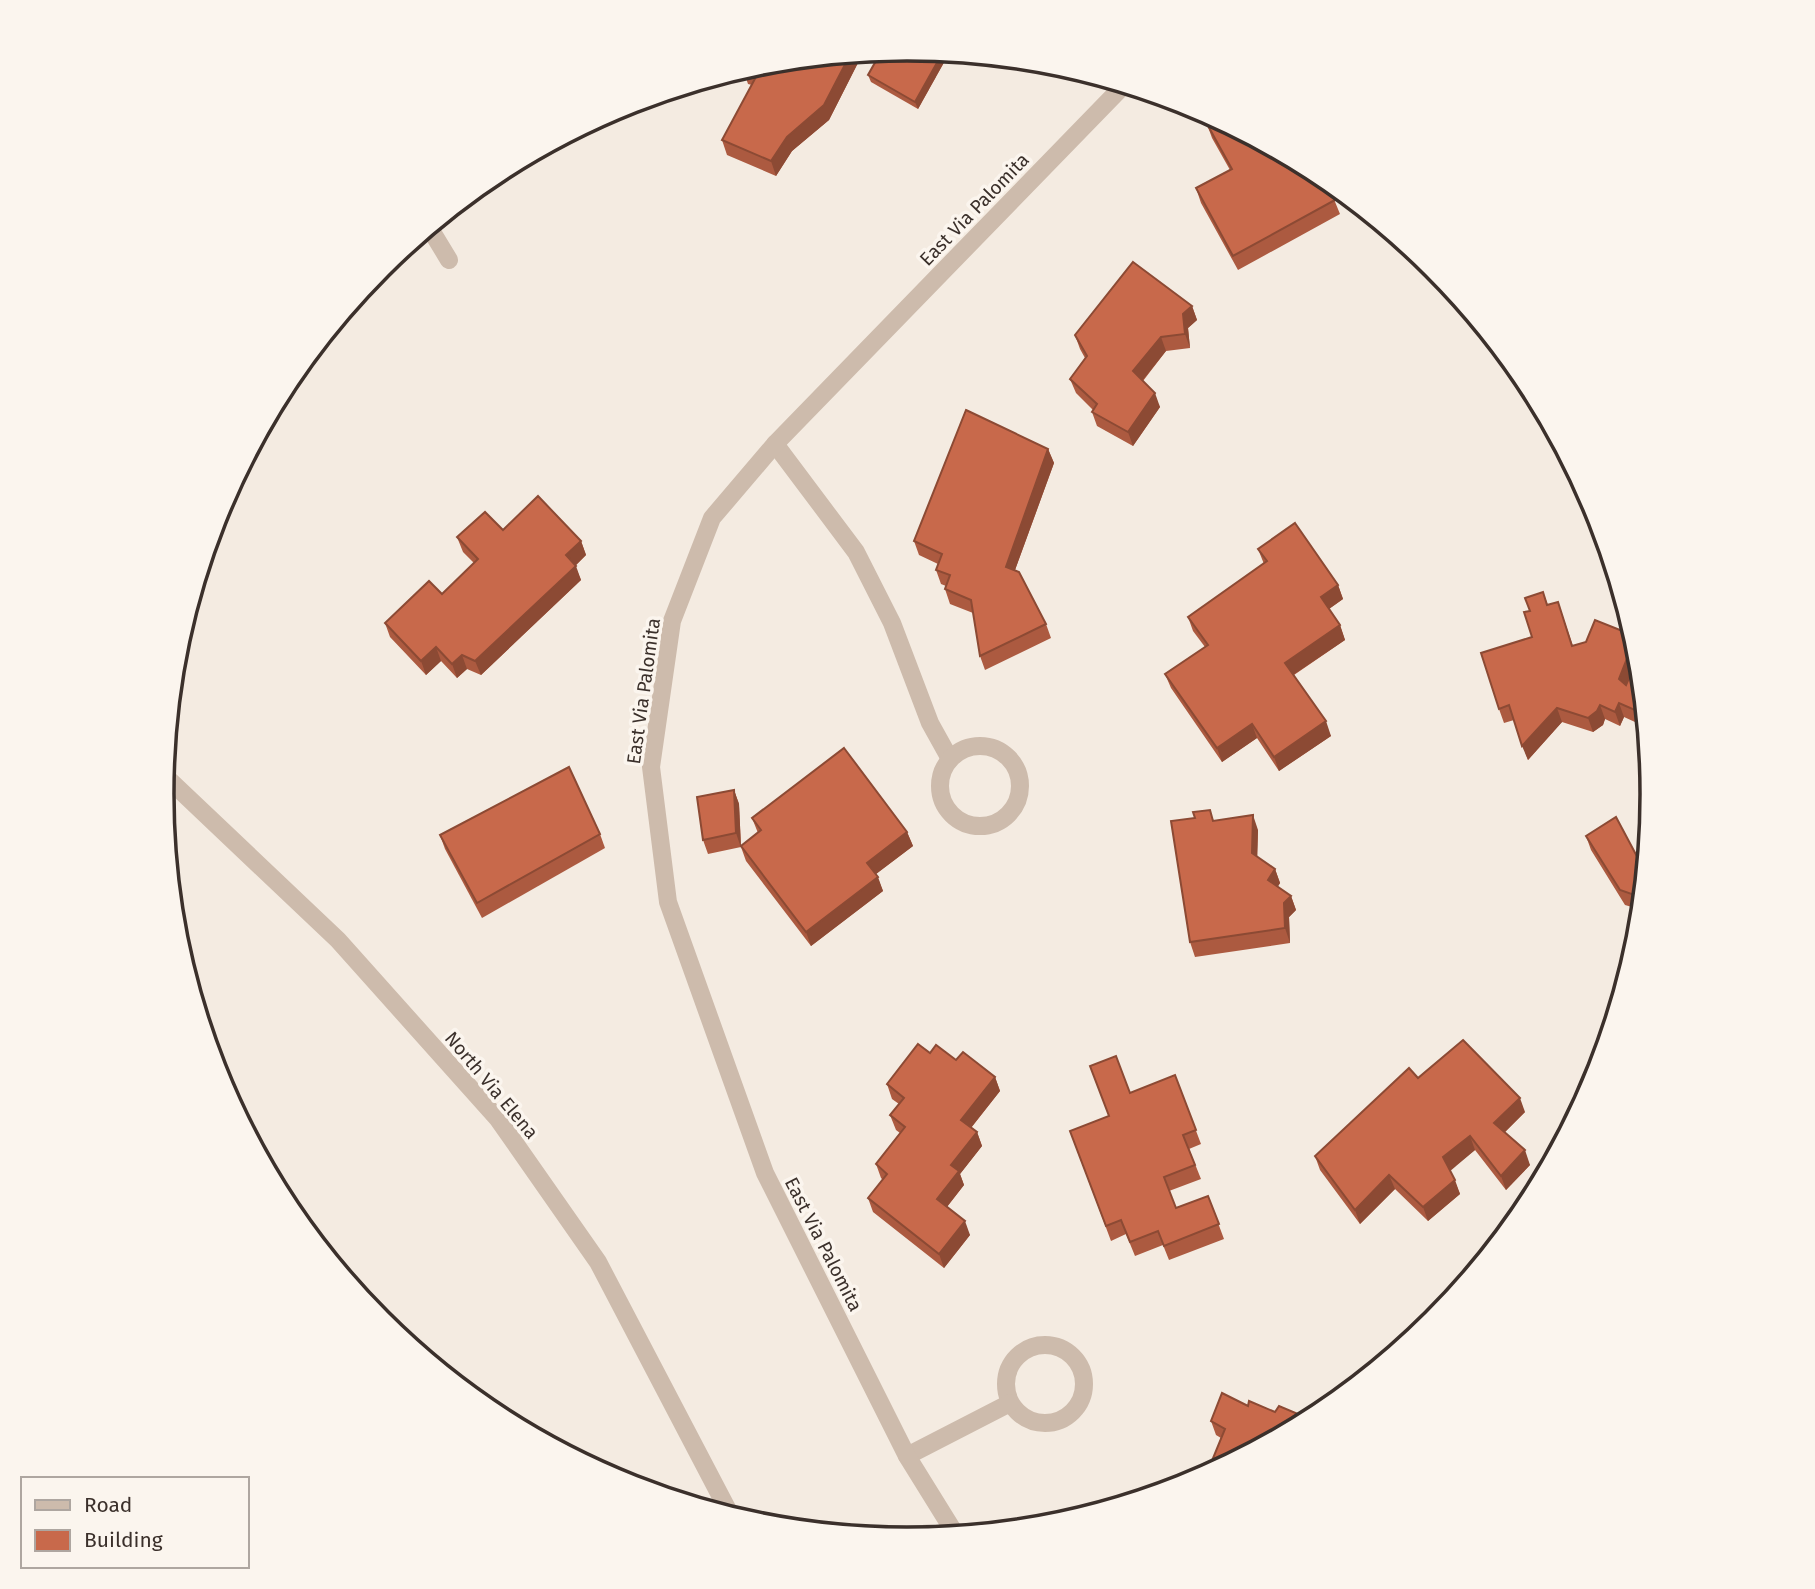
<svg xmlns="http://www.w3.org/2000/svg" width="1815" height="1589" font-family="'Fira Sans',sans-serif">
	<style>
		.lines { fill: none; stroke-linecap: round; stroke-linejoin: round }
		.street { stroke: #cdbbac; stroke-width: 18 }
		.wall { fill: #ac5a40 }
		.shaded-wall { fill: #8c4a34 }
		.building { fill: #c8694b; stroke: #8c4a34; stroke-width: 2 }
		.labels { text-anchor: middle; stroke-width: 7; stroke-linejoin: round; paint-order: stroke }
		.street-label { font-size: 19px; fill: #3b302b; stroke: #fbf5ee }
		.rim { fill: none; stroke: #3b302b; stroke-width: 3.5 }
	</style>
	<rect width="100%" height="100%" fill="#f4ebe1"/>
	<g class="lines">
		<g class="street">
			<polyline points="429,227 449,260"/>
			<polyline points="775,444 856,552 892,623 930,723 950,759"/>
			<circle cx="980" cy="786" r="40"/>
			<polyline points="164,775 338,940 498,1119 598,1262 731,1516"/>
			<circle cx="1045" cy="1384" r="39"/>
			<polyline points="907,1456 1010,1403"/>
			<polyline points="956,1535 907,1456 765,1173 668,902 651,767 672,621 712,518 775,444 1124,85"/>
		</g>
	</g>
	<g class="wall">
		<polygon points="908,49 945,53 947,57 918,109 871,82 868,75"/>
		<polygon points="863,53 829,120 792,151 776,176 727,155 722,140 752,85 748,84 743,69 762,63"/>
		<polygon points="1207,124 1322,175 1338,188 1331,192 1340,214 1238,270 1201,203 1196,188 1230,170 1212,138"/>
		<polygon points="1192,306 1197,320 1188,328 1190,348 1166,351 1143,381 1160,407 1133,446 1097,426 1092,412 1093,410 1076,393 1070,379 1085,358 1080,349 1075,335"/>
		<polygon points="1048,449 1054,463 1015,570 1046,624 1051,638 985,670 980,656 973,613 950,604 945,589 946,586 941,584 936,570 938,564 919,555 914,541"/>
		<polygon points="503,530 581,541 586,555 575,566 581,580 481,675 467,669 457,678 441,661 426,675 390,637 385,623 442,594 474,563 463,552 457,537"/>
		<polygon points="1258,549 1338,585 1343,599 1329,609 1340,625 1345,640 1294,675 1331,736 1279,771 1257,738 1222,762 1171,688 1165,674 1205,647 1193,631 1188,617 1264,564"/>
		<polygon points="1543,592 1548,605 1558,602 1573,646 1639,649 1646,727 1624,717 1620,726 1605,719 1603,725 1593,732 1562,722 1528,760 1514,720 1504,723 1499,709 1532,637 1530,611"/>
		<polygon points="734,790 739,804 741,846 758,833 752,818 907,832 913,846 876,874 883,891 811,946 746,861 741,847 708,854 703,840"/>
		<polygon points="1213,821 1258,830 1257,857 1275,869 1280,883 1277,887 1291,896 1296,910 1289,917 1290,943 1195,957 1190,942"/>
		<polygon points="600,834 605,848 482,918 445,849 440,835"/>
		<polygon points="1586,836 1641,864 1646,864 1642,910 1625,905 1591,850"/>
		<polygon points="930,1053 956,1060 995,1077 1000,1091 971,1128 977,1132 982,1146 960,1174 964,1185 947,1207 970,1235 944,1268 873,1212 868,1198 883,1180 881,1178 876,1164 900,1133 896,1130 890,1115 899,1104 892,1099 887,1084"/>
		<polygon points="1175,1075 1201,1144 1189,1149 1201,1179 1169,1191 1176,1208 1208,1196 1224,1239 1169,1260 1163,1245 1135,1256 1126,1234 1111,1241 1070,1131 1109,1116 1130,1093"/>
		<polygon points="1418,1078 1525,1112 1505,1132 1530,1165 1506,1190 1475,1150 1450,1170 1460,1194 1428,1221 1395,1189 1360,1224 1320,1170 1315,1156"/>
		<polygon points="1248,1406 1275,1412 1298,1414 1302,1425 1211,1473 1209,1468 1221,1438 1216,1435 1211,1421"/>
	</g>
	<g class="shaded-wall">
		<polygon points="943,52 945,53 947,57 918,109 915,102"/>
		<polygon points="863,53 829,120 792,151 776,176 771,161 787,137 850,55"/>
		<polygon points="1192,306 1197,320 1188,328 1190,348 1185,334 1183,314"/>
		<polygon points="1161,337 1166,351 1138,386 1133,371"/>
		<polygon points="1155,393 1160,407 1133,446 1128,432"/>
		<polygon points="1048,449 1054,463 1011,581 1006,567"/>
		<polygon points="581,541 586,555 571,570 566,555"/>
		<polygon points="576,566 581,580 481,675 475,661"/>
		<polygon points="1338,585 1343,599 1326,611 1321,597"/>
		<polygon points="1340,625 1345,640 1290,677 1285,663"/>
		<polygon points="1635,638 1639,656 1624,693 1619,679"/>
		<polygon points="436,647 441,661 426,675 421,661"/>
		<polygon points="462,655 467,669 457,678 452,664"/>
		<polygon points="1619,703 1624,717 1620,726 1615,712"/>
		<polygon points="1600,705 1605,719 1603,725 1593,732 1588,718"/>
		<polygon points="1557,708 1562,722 1528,760 1522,746"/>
		<polygon points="1326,721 1331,736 1279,771 1274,757"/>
		<polygon points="1252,724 1257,738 1222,762 1217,748"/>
		<polygon points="734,790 739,804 741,848 736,833"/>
		<polygon points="1253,815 1258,830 1257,867 1252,853"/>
		<polygon points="907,832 913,846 872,877 867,863"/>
		<polygon points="1275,869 1280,883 1273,895 1268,880"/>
		<polygon points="878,877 883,891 811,946 806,932"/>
		<polygon points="1291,896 1296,910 1289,917 1290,943 1285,928 1284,903"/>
		<polygon points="995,1077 1000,1091 966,1134 961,1120"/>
		<polygon points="1520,1098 1525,1112 1500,1137 1494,1123"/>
		<polygon points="977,1132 982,1146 960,1174 964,1185 942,1213 937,1199 951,1165"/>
		<polygon points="1470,1136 1475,1150 1449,1172 1443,1157"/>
		<polygon points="1525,1150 1530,1165 1506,1190 1501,1176"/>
		<polygon points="1389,1175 1395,1189 1360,1224 1355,1210"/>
		<polygon points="1455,1180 1460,1194 1428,1221 1423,1207"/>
		<polygon points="965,1221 970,1235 944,1268 939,1254"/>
		<polygon points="1298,1414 1302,1425 1296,1428 1294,1423"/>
	</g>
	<g class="building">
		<polygon points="908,49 943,52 915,102 868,75 881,52"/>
		<polygon points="850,55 824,105 787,137 771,161 722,140 757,75 743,69 762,63"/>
		<polygon points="1217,118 1322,175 1325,178 1324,178 1335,200 1233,256 1196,188 1232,169 1207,124"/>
		<polygon points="1133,262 1192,306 1183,314 1185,334 1161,337 1133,371 1155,393 1128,432 1092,412 1097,404 1070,379 1087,356 1075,335"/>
		<polygon points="966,410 1048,449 1006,567 1019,572 1046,624 980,656 971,600 945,589 950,575 936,570 942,554 914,541"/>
		<polygon points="538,496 581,541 566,555 576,566 475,661 462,655 452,664 436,647 421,661 385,623 429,581 442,594 478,559 457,537 485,512 503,530"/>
		<polygon points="1295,523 1338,585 1321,597 1340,625 1285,663 1326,721 1274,757 1252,724 1217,748 1165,674 1208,645 1188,617 1267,561 1258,549"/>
		<polygon points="1543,592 1547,605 1558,602 1572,646 1586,642 1595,620 1635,636 1635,638 1619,679 1626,685 1639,655 1645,712 1644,714 1619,703 1615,712 1600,705 1597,711 1588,718 1557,708 1522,746 1509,705 1499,709 1481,653 1532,637 1524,612 1530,611 1525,598"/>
		<polygon points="844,748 907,832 867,863 878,877 806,932 741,846 761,830 752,818"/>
		<polygon points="569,767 600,834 477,903 440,835"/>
		<polygon points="734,790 736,833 703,840 697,797"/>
		<polygon points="1210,810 1213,821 1253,815 1252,853 1275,869 1268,880 1291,896 1284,903 1285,928 1190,942 1171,821 1195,818 1193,812"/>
		<polygon points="1616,817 1641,864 1646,864 1643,898 1620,890 1586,836"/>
		<polygon points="1463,1040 1520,1098 1494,1123 1525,1150 1501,1176 1470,1136 1443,1157 1455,1180 1423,1207 1389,1175 1355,1210 1315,1156 1409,1068 1418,1078"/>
		<polygon points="918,1044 930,1053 936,1045 956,1060 963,1052 995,1077 961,1120 977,1132 951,1165 959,1171 937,1199 965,1221 939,1254 868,1198 887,1174 876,1164 905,1127 890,1115 904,1098 887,1084"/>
		<polygon points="1116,1056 1130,1093 1175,1075 1196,1130 1183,1135 1195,1165 1164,1177 1176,1208 1208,1196 1219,1224 1164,1246 1158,1231 1130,1242 1121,1220 1106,1226 1070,1131 1109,1116 1090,1066"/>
		<polygon points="1222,1393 1248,1406 1249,1401 1275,1412 1279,1406 1298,1414 1294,1423 1301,1425 1216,1471 1209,1468 1225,1429 1211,1421"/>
		<polygon points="1115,1499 1119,1506 1088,1515"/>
	</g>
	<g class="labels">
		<g class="street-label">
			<text transform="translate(974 209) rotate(-46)" y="7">East Via Palomita</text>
			<text transform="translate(643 691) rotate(-82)" y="7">East Via Palomita</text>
			<text transform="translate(492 1085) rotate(50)" y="7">North Via Elena</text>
			<text transform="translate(824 1244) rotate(63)" y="7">East Via Palomita</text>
		</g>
	</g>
	<path d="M0 0H1815V1589H0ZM174 794a733 733 0 1 1 1466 0a733 733 0 1 1-1466 0Z" fill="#fbf5ee" fill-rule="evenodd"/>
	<path class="rim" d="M174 794a733 733 0 1 1 1466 0a733 733 0 1 1-1466 0Z"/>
	<rect x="21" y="1477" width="228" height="91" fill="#fbf5ee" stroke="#aea6a0" stroke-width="2"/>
	<rect x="35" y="1500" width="35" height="10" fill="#cdbbac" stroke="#aea6a0" stroke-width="2"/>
	<text x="84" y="1512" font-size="21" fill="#3b302b">Road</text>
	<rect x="35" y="1530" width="35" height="21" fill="#c8694b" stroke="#aea6a0" stroke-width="2"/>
	<text x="84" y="1547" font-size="21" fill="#3b302b">Building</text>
</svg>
